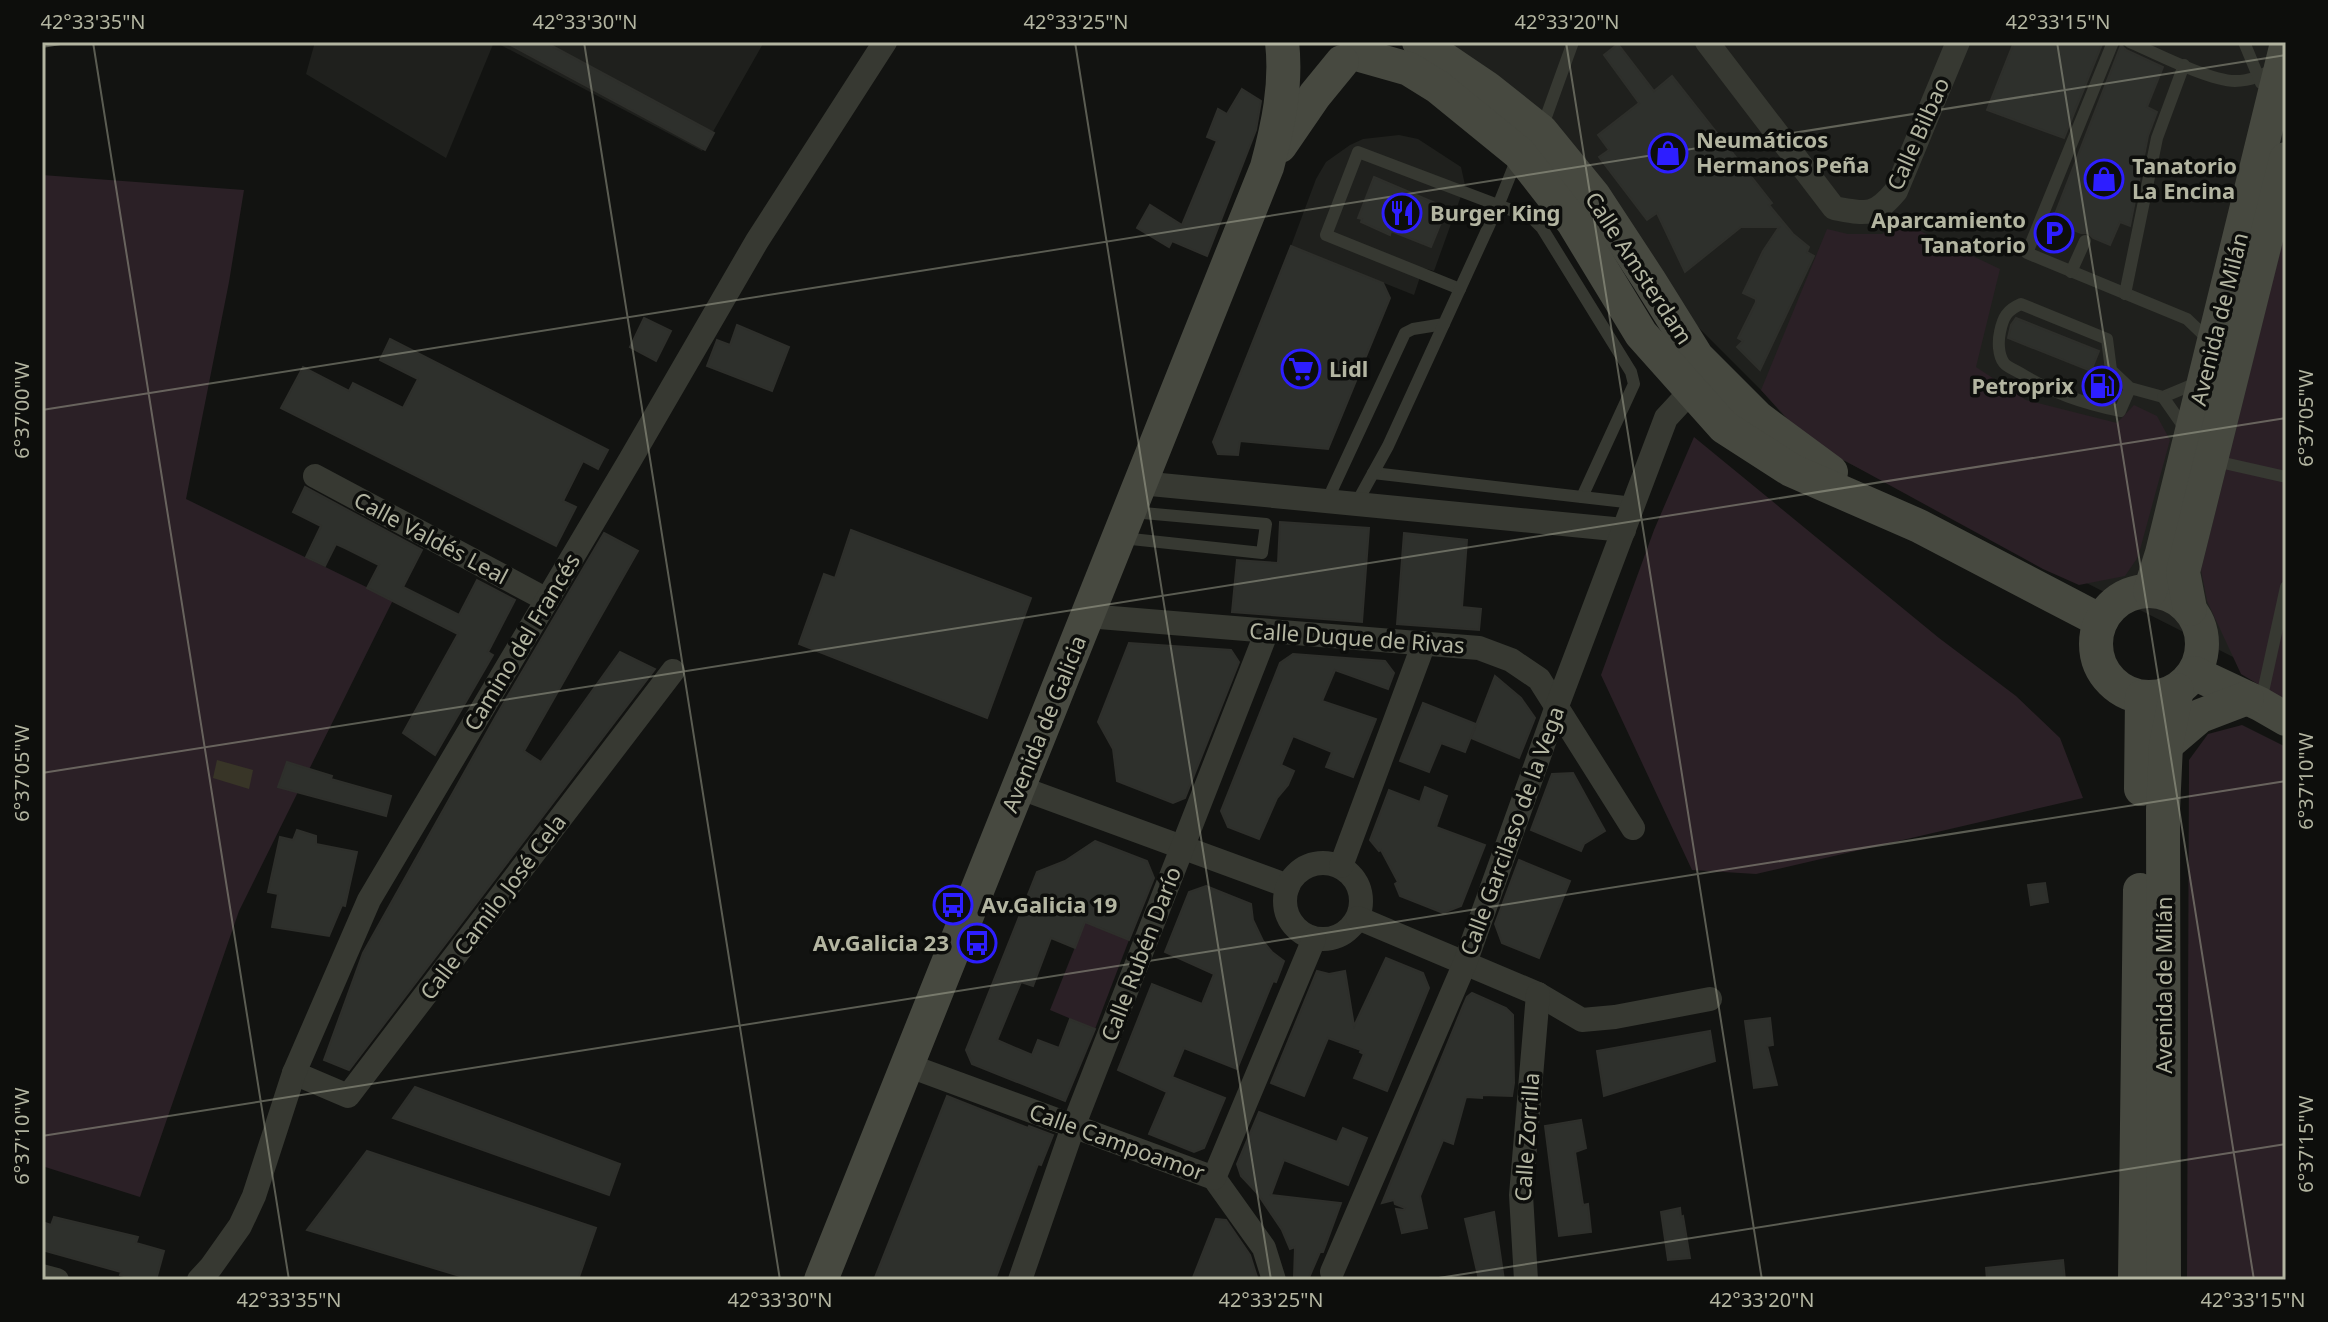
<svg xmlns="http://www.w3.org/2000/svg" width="2328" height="1322" font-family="'Noto Sans',sans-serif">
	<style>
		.built { fill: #1f201d }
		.green { fill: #2b2026 }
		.water { fill: #383527 }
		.building { fill: #2e302c; stroke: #2e2f2b; stroke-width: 2 }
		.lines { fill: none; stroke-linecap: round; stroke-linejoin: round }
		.lane { stroke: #373932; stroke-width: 12 }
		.street { stroke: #373932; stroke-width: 24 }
		.secondary { stroke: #474940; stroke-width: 34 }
		.ticks { fill: none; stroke: #b3b5a1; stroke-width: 2; stroke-opacity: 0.45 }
		.labels { text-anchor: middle; stroke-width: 7; stroke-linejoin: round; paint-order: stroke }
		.street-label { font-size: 22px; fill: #b3b5a1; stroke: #0d0e0c }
		.poi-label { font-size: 22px; font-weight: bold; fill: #b3b5a1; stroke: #0d0e0c; text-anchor: start }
		.neatline { fill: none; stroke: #b3b5a1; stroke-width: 3 }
		.ticks-label { font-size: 20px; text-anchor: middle; fill: #b3b5a1 }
	</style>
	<rect width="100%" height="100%" fill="#121311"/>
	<g class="built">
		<polygon points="315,42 494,42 446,158 306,74"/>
		<polygon points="495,42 764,42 702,151"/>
		<polygon points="1440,42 2286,42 2286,696 2237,659 1807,442 1761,390 1693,322"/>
		<polygon points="1399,135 1418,139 1461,167 1465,185 1434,271 1423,268 1414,295 1291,246 1316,179 1326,162 1350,145 1363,139"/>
	</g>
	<g class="green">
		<polygon points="42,175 244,190 229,282 186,499 393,600 239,911 140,1197 42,1166"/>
		<polygon points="1901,222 2000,269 1976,367 2026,400 2117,423 2134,405 2157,416 2170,440 2138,557 2125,576 2079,585 2043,569 1807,440 1761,390 1827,229 1848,234 1882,234"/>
		<polygon points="2286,228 2286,701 2241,674 2207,601 2201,570"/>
		<polygon points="1694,437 1939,638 2016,696 2060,738 2083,798 1756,874 1692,870 1601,675 1654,530"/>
		<polygon points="2242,725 2286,747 2286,1280 2187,1280 2189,760 2208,734"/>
		<polygon points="1085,922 1129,940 1095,1029 1050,1010"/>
	</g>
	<polygon class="water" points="217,760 253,770 249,789 213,778"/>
	<g class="building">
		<polygon points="505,42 545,42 714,133 705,150"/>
		<polygon points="2014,42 2103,42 2064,138 1987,110"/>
		<polygon points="1618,44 1654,91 1672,76 1772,203 1769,205 1793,234 1809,247 1807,252 1814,256 1760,370 1737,347 1743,341 1738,338 1756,302 1756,299 1743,293 1763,251 1779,227 1741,227 1685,272 1657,213 1647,220 1599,157 1609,150 1598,135 1639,103 1604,55"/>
		<polygon points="2121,45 2126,50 2163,67 2147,107 2157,112 2148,136 2130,226 2120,222 2110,245 2093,238 2088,233 2081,233 2052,222"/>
		<polygon points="1242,89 1261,101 1256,130 1207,256 1172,241 1169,247 1137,228 1150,205 1182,225 1217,141 1207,137 1218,109 1227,114"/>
		<polygon points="1374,177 1447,208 1431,247 1391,231 1390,235 1361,222 1362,219 1358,218"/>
		<polygon points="1291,246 1383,283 1390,298 1328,449 1240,441 1238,455 1218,454 1213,442"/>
		<polygon points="644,318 671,331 656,361 630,347"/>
		<polygon points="2016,318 2099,351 2091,371 2008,338 2011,325"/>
		<polygon points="737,325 789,347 772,391 707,366 717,340 730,345"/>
		<polygon points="390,339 608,450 598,469 583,461 563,501 576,507 556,546 281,408 303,367 349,391 353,383 403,408 418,379 380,360"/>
		<polygon points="305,487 422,550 403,587 459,615 477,580 515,600 488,652 493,655 435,755 403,733 458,634 367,588 379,565 345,548 336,544 325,566 306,557 321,526 293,512"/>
		<polygon points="1280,522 1369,528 1362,622 1232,612 1237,560 1278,563"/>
		<polygon points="851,530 1031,598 987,718 799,644 824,574 835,578"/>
		<polygon points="604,533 638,551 524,751 541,762 620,652 655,669 349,1070 324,1060 363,953 496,716"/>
		<polygon points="1404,533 1467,540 1462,607 1481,609 1479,630 1397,624"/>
		<polygon points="1129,643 1231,650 1239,662 1185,798 1173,803 1117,781 1113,749 1098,722"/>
		<polygon points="1293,654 1385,661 1394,673 1388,689 1335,670 1322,701 1376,719 1353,777 1326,767 1332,752 1293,736 1281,765 1294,771 1288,785 1277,798 1259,839 1228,827 1221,811 1280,663"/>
		<polygon points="1495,676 1521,698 1535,718 1519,758 1471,738"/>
		<polygon points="1423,703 1476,724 1465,752 1441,743 1429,772 1400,761"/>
		<polygon points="287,762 332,776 331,779 391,796 386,816 278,787"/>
		<polygon points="1573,773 1605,831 1584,844 1581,851 1531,830 1552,774"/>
		<polygon points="1425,787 1447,796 1436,827 1485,845 1461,906 1443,913 1400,896 1395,884 1398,882 1381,850 1379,851 1370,840 1389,790 1420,802"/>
		<polygon points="297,830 316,836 316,844 357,852 345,906 342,905 329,936 272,927 278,894 268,892 280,837 293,840"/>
		<polygon points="1095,841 1147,861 1154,878 1129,940 1085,922 1075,948 1051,938 1033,986 1021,982 997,1040 1032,1055 1038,1040 1059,1048 1070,1019 1095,1029 1065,1101 972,1064 966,1050 1037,872 1065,861"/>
		<polygon points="1519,860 1570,881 1539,958 1502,943 1495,924"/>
		<polygon points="2045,883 2048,902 2031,905 2028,885"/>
		<polygon points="1206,886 1251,904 1253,920 1263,941 1272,952 1284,961 1276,982 1273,981 1237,1069 1184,1048 1172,1077 1225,1098 1204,1148 1194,1152 1149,1134 1167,1092 1118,1070 1152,984 1202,1004 1214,974 1165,952 1189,892"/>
		<polygon points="1386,958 1423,973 1429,988 1387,1091 1354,1078 1364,1054 1360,1052 1361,1050 1328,1038 1304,1096 1271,1083 1317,971 1329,974 1345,971 1354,1026"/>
		<polygon points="1472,993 1506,1008 1513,1015 1514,1083 1512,1096 1482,1095 1482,1098 1466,1097 1453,1144 1443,1140 1420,1196 1427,1228 1402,1233 1396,1209 1404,1210 1405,1208 1395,1204 1394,1200 1382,1203 1463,1006 1467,997"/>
		<polygon points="1770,1018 1773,1045 1767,1046 1777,1085 1754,1088 1745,1021"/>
		<polygon points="1710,1031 1715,1061 1604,1096 1597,1051"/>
		<polygon points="415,1087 620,1164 609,1195 393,1118"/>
		<polygon points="947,1096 1028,1128 1029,1126 1053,1135 1041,1165 1038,1164 995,1280 874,1280"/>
		<polygon points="1259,1112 1337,1142 1343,1128 1367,1138 1348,1185 1284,1160 1271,1195 1341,1203 1323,1252 1320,1252 1308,1280 1294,1277 1295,1247 1290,1249 1282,1230 1257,1193 1241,1176 1237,1164"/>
		<polygon points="1581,1120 1586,1148 1575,1152 1583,1205 1588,1204 1591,1232 1559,1236 1545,1126"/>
		<polygon points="367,1151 596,1228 578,1280 473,1280 307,1230"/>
		<polygon points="1680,1208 1681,1217 1683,1216 1690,1258 1668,1260 1661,1212"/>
		<polygon points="1494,1212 1504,1280 1479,1280 1465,1219"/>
		<polygon points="54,1217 138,1237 136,1243 164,1251 156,1280 139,1280 120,1275 121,1272 42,1250 42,1222 51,1225"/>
		<polygon points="1216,1219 1226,1220 1250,1255 1258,1280 1192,1280"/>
		<polygon points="2063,1260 2065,1280 1987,1280 1986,1268"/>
	</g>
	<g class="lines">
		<g class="lane">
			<polyline points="2113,42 2027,253 2187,319 2210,341"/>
			<path d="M2130,42C2155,53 2210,81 2235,81C2251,81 2263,75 2276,67"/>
			<polyline points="2244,42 2261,83"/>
			<polyline points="1542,128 1573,42"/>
			<polyline points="2071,272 2085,241"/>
			<polyline points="1460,289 1326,235 1358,152 1532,218 1542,228 1631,372 1634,384 1582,497"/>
			<polyline points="2125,294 2157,138 2184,65"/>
			<path d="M2130,388L2120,411C2083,403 2052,393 2020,373C2015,370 2007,367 2004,363C1998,355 1998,341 2000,332C2003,317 2007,310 2021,304L2107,339L2111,370L2130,388L2163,397L2199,382"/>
			<polyline points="2163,397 2186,430"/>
			<polyline points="2215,461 2286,477"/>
			<polyline points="1373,473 1634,503"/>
			<polyline points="1328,501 1332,490 1405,333 1413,329 1444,324"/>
			<polyline points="1356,504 1388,446 1498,206 1518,156"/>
			<polyline points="1122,538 1262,553 1266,524 1132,512"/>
			<polyline points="2261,701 2286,587"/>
		</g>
		<g class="street">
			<path d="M1707,42L1834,208C1867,214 1874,217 1896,191L1958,42"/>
			<polyline points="315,476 547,600"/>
			<polyline points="1140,483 1624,530"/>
			<polyline points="1087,616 1479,648 1511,660 1539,679 1633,828"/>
			<polyline points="1018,787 1288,886"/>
			<circle cx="1323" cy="901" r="38"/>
			<polyline points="1341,866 1424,643"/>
			<polyline points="1358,918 1538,994 1582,1020 1615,1017 1710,999"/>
			<polyline points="907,1065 1214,1178 1264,1248 1274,1280"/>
			<polyline points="294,1073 348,1096 673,671"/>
			<polyline points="1214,1178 1314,939"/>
			<polyline points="1332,1272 1465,963 1557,706 1666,418 1691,391"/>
			<polyline points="42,1276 57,1280"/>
			<polyline points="199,1280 211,1267 240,1226 254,1196 294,1073 369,900 630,460 757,241 885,42"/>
			<polyline points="1020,1280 1073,1127 1267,631"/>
			<polyline points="1526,1280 1521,1195 1538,994"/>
		</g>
		<g class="secondary">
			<polyline points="1419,42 1487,88 1541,131 1594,196 1649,280 1697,357 1758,418 1831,472"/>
			<polyline points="1356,54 1409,69 1438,87 1519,153 1573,222 1641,334 1724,427 1791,470 1919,526 2101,621"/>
			<polyline points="1280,146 1315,95 1342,62"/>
			<circle cx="2149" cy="644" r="53"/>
			<polyline points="2150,591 2162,553 2286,47"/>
			<polyline points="2190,609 2183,572 2286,159"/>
			<polyline points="2194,673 2260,704 2286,719"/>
			<polyline points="2166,745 2200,716 2247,698"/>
			<polyline points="2141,789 2142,697"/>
			<path d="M821,1280L1267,167C1278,126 1287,85 1282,42"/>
			<polyline points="2135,1280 2140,890"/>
			<polyline points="2164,1280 2163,810 2166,745 2177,690"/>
		</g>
	</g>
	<path class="ticks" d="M93,42L289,1280M584,42L780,1280M1075,42L1271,1280M1566,42L1762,1280M2057,42L2254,1280M42,47L73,42M42,410L2286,55M42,773L2286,418M42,1136L2286,781M1426,1280L2286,1144"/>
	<defs>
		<symbol id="shop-ring" viewBox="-11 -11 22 22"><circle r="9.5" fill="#0d0e0c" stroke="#2d1eff" stroke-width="1.5"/><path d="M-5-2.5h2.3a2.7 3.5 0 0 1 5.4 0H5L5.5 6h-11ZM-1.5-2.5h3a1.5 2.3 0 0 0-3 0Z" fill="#2d1eff"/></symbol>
		<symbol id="restaurant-ring" viewBox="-11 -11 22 22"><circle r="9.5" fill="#0d0e0c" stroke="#2d1eff" stroke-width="1.5"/><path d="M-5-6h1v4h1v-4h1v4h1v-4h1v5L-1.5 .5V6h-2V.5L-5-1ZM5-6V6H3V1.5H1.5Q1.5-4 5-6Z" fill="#2d1eff"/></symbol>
		<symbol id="parking-ring" viewBox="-11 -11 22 22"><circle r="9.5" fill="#0d0e0c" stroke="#2d1eff" stroke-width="1.5"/><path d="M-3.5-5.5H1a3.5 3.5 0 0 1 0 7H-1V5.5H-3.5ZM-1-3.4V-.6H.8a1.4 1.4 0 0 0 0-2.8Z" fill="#2d1eff"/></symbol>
		<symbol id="supermarket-ring" viewBox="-11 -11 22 22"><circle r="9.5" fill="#0d0e0c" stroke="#2d1eff" stroke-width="1.5"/><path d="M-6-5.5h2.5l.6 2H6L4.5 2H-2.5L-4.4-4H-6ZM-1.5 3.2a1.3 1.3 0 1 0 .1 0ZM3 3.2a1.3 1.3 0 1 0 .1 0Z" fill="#2d1eff"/></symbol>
		<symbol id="fuel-ring" viewBox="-11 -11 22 22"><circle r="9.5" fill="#0d0e0c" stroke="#2d1eff" stroke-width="1.5"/><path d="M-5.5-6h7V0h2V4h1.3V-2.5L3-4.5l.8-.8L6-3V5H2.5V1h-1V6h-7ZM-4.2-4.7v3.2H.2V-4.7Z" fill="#2d1eff"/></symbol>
		<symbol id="bus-ring" viewBox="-11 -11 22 22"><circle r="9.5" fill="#0d0e0c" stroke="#2d1eff" stroke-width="1.5"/><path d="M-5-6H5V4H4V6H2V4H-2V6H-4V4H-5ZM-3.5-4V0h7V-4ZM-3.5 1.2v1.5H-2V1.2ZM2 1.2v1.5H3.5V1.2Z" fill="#2d1eff"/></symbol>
	</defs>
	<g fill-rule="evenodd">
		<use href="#shop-ring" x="1646" y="131" width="44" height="44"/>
		<use href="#shop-ring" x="2082" y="157" width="44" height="44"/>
		<use href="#restaurant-ring" x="1380" y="191" width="44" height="44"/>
		<use href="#parking-ring" x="2032" y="211" width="44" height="44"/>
		<use href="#supermarket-ring" x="1279" y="347" width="44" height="44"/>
		<use href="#fuel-ring" x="2080" y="364" width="44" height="44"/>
		<use href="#bus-ring" x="931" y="883" width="44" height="44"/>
		<use href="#bus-ring" x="955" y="921" width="44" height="44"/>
	</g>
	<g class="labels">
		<g class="street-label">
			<text transform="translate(1918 134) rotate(-66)" y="8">Calle Bilbao</text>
			<text transform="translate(1639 268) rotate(57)" y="8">Calle Amsterdam</text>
			<text transform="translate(2219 319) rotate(-76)" y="8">Avenida de Milán</text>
			<text transform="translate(431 538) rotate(28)" y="8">Calle Valdés Leal</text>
			<text transform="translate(1357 638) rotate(4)" y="8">Calle Duque de Rivas</text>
			<text transform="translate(522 642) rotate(-59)" y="8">Camino del Francés</text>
			<text transform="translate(1044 724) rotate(-68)" y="8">Avenida de Galicia</text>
			<text transform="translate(1512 831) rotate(-70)" y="8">Calle Garcilaso de la Vega</text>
			<text transform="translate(493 907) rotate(-53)" y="8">Calle Camilo José Cela</text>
			<text transform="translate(1141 954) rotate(-69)" y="8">Calle Rubén Darío</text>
			<text transform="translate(2164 985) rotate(-90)" y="8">Avenida de Milán</text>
			<text transform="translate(1527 1137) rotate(-86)" y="8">Calle Zorrilla</text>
			<text transform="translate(1117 1142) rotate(20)" y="8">Calle Campoamor</text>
		</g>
		<g class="poi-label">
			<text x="1696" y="148">Neumáticos<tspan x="1696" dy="25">Hermanos Peña</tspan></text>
			<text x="2132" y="174">Tanatorio<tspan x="2132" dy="25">La Encina</tspan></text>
			<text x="1430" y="221">Burger King</text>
			<text x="2026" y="228" text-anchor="end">Aparcamiento<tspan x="2026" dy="25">Tanatorio</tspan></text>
			<text x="1329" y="377">Lidl</text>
			<text x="2074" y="394" text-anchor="end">Petroprix</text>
			<text x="981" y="913">Av.Galicia 19</text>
			<text x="949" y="951" text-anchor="end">Av.Galicia 23</text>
		</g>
	</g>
	<rect width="2328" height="1322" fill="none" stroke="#0d0e0c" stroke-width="88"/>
	<rect x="44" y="44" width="2240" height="1234" class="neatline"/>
	<g class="ticks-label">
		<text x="93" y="29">42°33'35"N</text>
		<text x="585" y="29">42°33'30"N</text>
		<text x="1076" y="29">42°33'25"N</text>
		<text x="1567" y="29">42°33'20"N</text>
		<text x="2058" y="29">42°33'15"N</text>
		<text transform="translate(22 410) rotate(-90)" y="7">6°37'00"W</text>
		<text transform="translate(2306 418) rotate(-90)" y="7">6°37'05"W</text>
		<text transform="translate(22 773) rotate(-90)" y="7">6°37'05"W</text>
		<text transform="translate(2306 781) rotate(-90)" y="7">6°37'10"W</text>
		<text transform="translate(22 1136) rotate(-90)" y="7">6°37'10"W</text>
		<text transform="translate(2306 1144) rotate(-90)" y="7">6°37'15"W</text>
		<text x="289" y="1307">42°33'35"N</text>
		<text x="780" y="1307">42°33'30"N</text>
		<text x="1271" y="1307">42°33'25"N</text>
		<text x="1762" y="1307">42°33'20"N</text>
		<text x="2253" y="1307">42°33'15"N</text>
	</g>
</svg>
